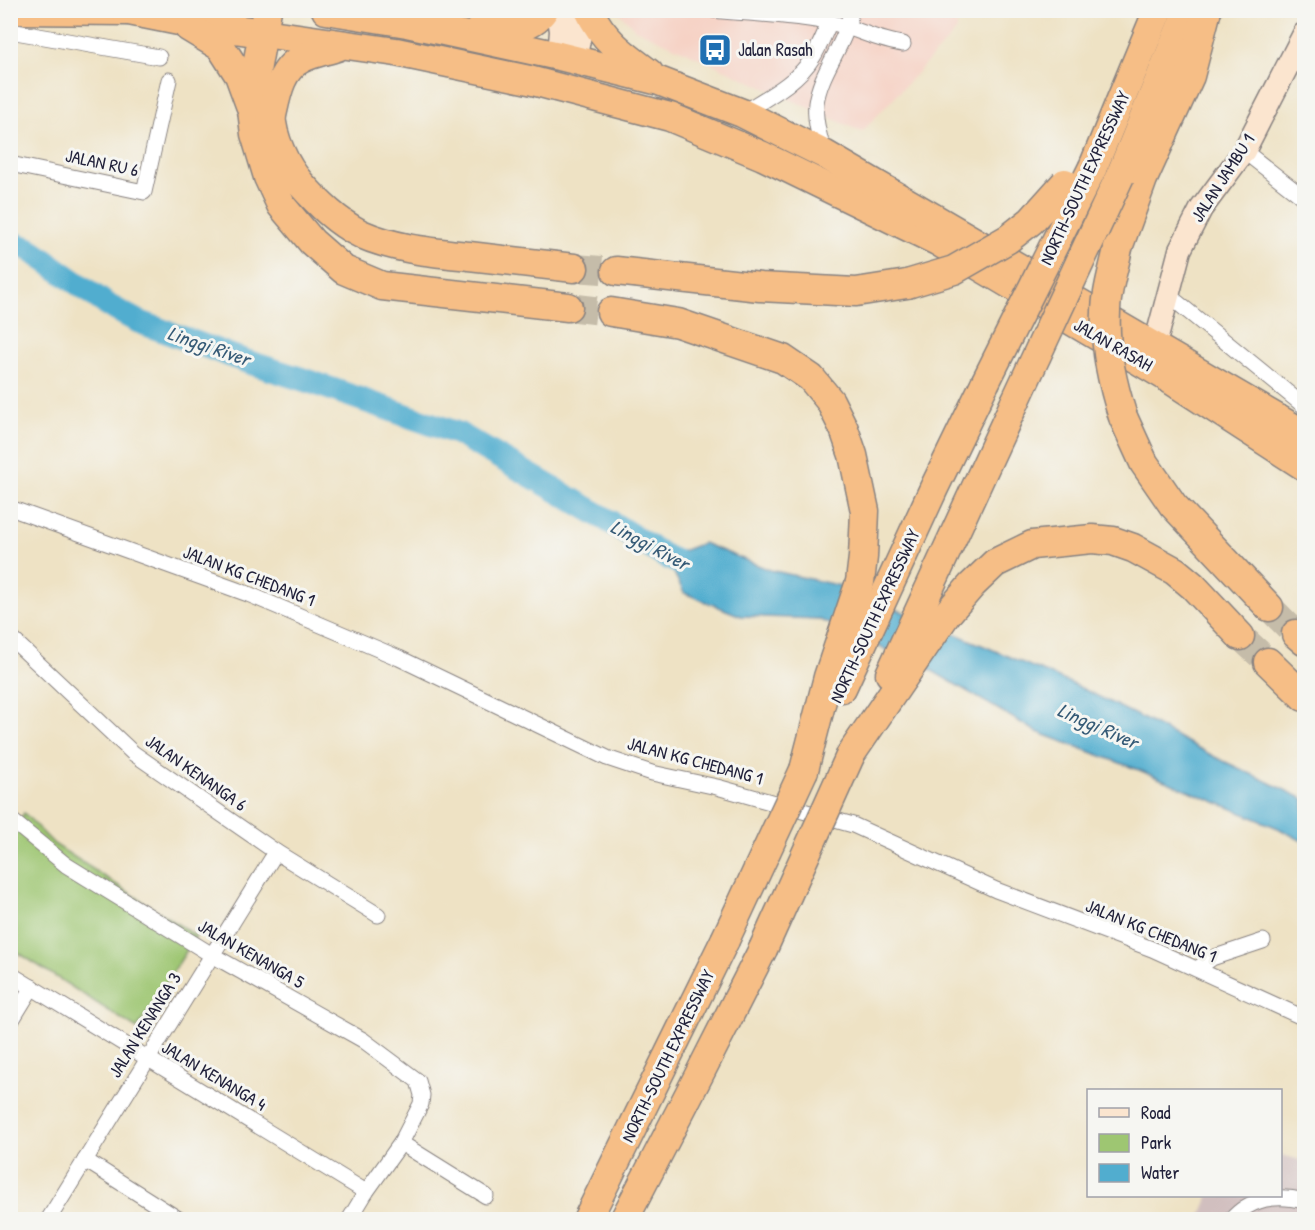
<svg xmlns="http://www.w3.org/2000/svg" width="1315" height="1230" font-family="'Patrick Hand',sans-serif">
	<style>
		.built { fill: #f6d2c5 }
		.industrial { fill: #d1bfbf }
		.green { fill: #9ec672; stroke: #607456; stroke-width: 1.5 }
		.water { fill: #51adcf; stroke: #3a6885; stroke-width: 1.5 }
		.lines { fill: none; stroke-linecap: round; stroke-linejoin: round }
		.river { stroke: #51adcf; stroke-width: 24 }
		.highway-tunnel { stroke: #c5bca9; stroke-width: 28; stroke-dasharray: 28 14; stroke-linecap: butt }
		.street-casing { stroke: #888280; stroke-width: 17 }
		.secondary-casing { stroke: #888280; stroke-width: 25 }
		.highway-casing { stroke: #888280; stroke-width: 31 }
		.street { stroke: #fff; stroke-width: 15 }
		.secondary { stroke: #fbe5cf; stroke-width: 22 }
		.highway { stroke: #f6be86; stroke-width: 28 }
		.highway-bridge-casing { stroke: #888280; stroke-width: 31; stroke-linecap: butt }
		.highway-bridge { stroke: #f6be86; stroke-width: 28 }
		.labels { text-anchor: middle; stroke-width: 6; stroke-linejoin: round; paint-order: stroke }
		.poi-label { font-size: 18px; fill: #22223b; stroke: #f6f6f2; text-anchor: start }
		.street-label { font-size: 18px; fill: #22223b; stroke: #f6f6f2 }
		.water-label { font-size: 20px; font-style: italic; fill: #355a76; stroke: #f6f6f2 }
	</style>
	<rect width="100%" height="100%" fill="#f6f6f2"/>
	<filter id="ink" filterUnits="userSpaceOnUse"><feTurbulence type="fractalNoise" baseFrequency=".0167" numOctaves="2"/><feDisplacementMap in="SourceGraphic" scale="12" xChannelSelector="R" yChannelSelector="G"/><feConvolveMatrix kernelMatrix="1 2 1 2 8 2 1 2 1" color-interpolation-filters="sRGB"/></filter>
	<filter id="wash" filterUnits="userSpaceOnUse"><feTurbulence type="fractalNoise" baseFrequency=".008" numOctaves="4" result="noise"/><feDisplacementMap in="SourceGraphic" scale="24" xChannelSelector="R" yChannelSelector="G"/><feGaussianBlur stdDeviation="1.35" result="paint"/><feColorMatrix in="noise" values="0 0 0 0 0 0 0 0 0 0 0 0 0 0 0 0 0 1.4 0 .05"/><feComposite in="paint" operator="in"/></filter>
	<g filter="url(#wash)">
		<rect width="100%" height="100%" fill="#eee2c4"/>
		<polygon class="built" points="617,11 956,11 957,30 862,132 635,29"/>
		<polygon class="industrial" points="1281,1155 1304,1161 1304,1219 1199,1220 1209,1196 1280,1196"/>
		<polygon class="green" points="24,813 54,844 196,936 137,1029 11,948 10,836"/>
		<polygon class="water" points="703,543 770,570 841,586 984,646 1077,686 1146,720 1215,757 1304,799 1304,842 1278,828 1139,770 1037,732 929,669 818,619 741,616 684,593 666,557"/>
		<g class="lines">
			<polyline class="river" points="10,242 29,249 109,306 137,321 245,361 314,383 457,433 604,518 666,557 694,569"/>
		</g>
	</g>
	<g filter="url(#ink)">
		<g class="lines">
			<g class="highway-tunnel">
				<polyline points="574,268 616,271"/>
				<polyline points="568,307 611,312"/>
				<polyline points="1269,607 1296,634"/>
				<polyline points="1240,636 1268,662"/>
			</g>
			<defs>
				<g id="street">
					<path d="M713,10C752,14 793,15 832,23C856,28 878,41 903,44"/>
					<polyline points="10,31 159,57"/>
					<path d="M742,113C766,98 798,82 813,57C820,46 824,34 830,22"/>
					<polyline points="1244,151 1304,198"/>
					<path d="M824,154C820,138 814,120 816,103C821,69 847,44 851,10"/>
					<polyline points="10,164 144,192 169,80"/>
					<polyline points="1167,294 1304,406"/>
					<polyline points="10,508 248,594 399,658 607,758 652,773 717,787 853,825 996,890 1152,949 1304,1018"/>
					<polyline points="10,637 133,753 276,852 378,915"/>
					<polyline points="10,819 66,865 212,955 363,1040 418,1081 422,1095 421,1104 401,1143 366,1192 349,1220"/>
					<polyline points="1197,969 1212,958 1263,941"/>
					<polyline points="10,974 366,1192"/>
					<polyline points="10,1023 32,987"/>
					<polyline points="401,1143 486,1196"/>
					<polyline points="85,1160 180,1220"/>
					<polyline points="48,1220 276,852"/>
					<path d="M1231,1220C1250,1198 1277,1194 1304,1201"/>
				</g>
				<g id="secondary">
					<polyline points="558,10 561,31 559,56"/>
					<polyline points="575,60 580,35 578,10"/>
					<polyline points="1155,345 1180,250 1201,209 1244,151 1304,34"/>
				</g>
				<g id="highway">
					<polyline points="14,10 125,11"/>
					<polyline points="124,10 179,21 396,52 529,80 670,117 763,156 937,241 1165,376 1304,466"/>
					<polyline points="267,10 253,88 252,110 255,134 268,177 281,205 312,242 344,270 382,286 568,307"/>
					<polyline points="326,10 407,23 559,56 659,81 742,113 824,154 1304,434"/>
					<path d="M589,10C602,39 624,55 649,73"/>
					<polyline points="188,27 221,47 239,75 250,105"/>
					<path d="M481,27C503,29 530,31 544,10"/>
					<path d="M271,113C272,138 285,166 301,184C319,204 337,222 361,234C395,249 432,252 469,256C504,260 539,264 574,268"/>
					<path d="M271,120C276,99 279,70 301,59C312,53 325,51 337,47"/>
					<polyline points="1093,167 1158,10"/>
					<polyline points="1120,176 1188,10"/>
					<polyline points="1118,248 1143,179 1190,76 1207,10"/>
					<polyline points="616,271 760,287 856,292 907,284"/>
					<polyline points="611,312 678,323 783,359 811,378 830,401 844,429 853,455 865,511 863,557 860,582 828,677 804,770"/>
					<polyline points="1123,417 1144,463 1173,505 1269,607"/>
					<polyline points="1296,634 1304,641"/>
					<polyline points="1268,662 1304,697"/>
					<polyline points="890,674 1015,402"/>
					<polyline points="842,688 934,488 985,383"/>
					<polyline points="851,754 946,615 972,585 995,563 1032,545 1092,539 1113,541 1133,548 1175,571 1193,586 1240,636"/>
					<polyline points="587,1220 725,940"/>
					<polyline points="624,1220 700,1073 763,949"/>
				</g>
			</defs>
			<use href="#street" class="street-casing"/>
			<use href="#secondary" class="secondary-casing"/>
			<use href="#highway" class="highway-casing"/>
			<use href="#street" class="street"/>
			<use href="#secondary" class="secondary"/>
			<use href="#highway" class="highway"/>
			<defs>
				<g id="highway-bridge">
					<path d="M1118,248C1114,269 1106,291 1106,312C1104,348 1112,383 1123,417"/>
					<polyline points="907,284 954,270 1008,239 1031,221 1065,183"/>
					<polyline points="985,383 1093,167"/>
					<polyline points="1015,402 1120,176"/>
					<polyline points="725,940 804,770"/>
					<polyline points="763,949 851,754"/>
				</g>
			</defs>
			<use href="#highway-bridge" class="highway-bridge-casing"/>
			<use href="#highway-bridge" class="highway-bridge"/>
		</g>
	</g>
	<defs>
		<symbol id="bus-square" viewBox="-11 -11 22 22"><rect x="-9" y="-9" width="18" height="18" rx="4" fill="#1f6fb2" stroke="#f6f6f2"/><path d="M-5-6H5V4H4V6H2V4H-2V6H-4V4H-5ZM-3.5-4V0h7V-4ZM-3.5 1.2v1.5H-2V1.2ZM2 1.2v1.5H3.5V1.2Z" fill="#fff"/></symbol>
	</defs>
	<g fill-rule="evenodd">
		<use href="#bus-square" x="696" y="31" width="38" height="38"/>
	</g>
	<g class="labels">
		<g class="poi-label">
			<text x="738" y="56">Jalan Rasah</text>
		</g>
		<g class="street-label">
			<text transform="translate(102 163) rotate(12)" y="6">JALAN RU 6</text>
			<text transform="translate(1085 178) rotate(-65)" y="6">NORTH–SOUTH EXPRESSWAY</text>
			<text transform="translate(1223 178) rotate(-57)" y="6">JALAN JAMBU 1</text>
			<text transform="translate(1113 345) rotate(30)" y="6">JALAN RASAH</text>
			<text transform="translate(249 576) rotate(21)" y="6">JALAN KG CHEDANG 1</text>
			<text transform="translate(875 616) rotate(-65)" y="6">NORTH–SOUTH EXPRESSWAY</text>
			<text transform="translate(695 761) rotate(15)" y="6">JALAN KG CHEDANG 1</text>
			<text transform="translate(196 773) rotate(35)" y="6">JALAN KENANGA 6</text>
			<text transform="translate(1151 931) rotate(22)" y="6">JALAN KG CHEDANG 1</text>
			<text transform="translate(251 954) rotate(30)" y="6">JALAN KENANGA 5</text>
			<text transform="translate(145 1025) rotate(-58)" y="6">JALAN KENANGA 3</text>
			<text transform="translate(668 1056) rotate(-64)" y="6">NORTH–SOUTH EXPRESSWAY</text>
			<text transform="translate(214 1076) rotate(31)" y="6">JALAN KENANGA 4</text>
		</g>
		<g class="water-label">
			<text transform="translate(209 346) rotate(19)" y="7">Linggi River</text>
			<text transform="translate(650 545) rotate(28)" y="7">Linggi River</text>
			<text transform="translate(1098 726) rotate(24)" y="7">Linggi River</text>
		</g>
	</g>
	<rect width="1315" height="1230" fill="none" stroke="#f6f6f2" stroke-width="36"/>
	<rect x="1087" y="1089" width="195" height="108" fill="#f6f6f2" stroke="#a1a1a9" stroke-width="1.5"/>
	<rect x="1099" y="1108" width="30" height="9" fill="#fbe5cf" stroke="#a1a1a9" stroke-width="1.5"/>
	<text x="1141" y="1119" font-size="18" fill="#22223b">Road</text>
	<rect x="1099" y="1134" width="30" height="18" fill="#9ec672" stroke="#a1a1a9" stroke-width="1.5"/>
	<text x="1141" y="1149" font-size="18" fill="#22223b">Park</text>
	<rect x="1099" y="1164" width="30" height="18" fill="#51adcf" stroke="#a1a1a9" stroke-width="1.5"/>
	<text x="1141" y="1179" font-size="18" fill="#22223b">Water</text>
</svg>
